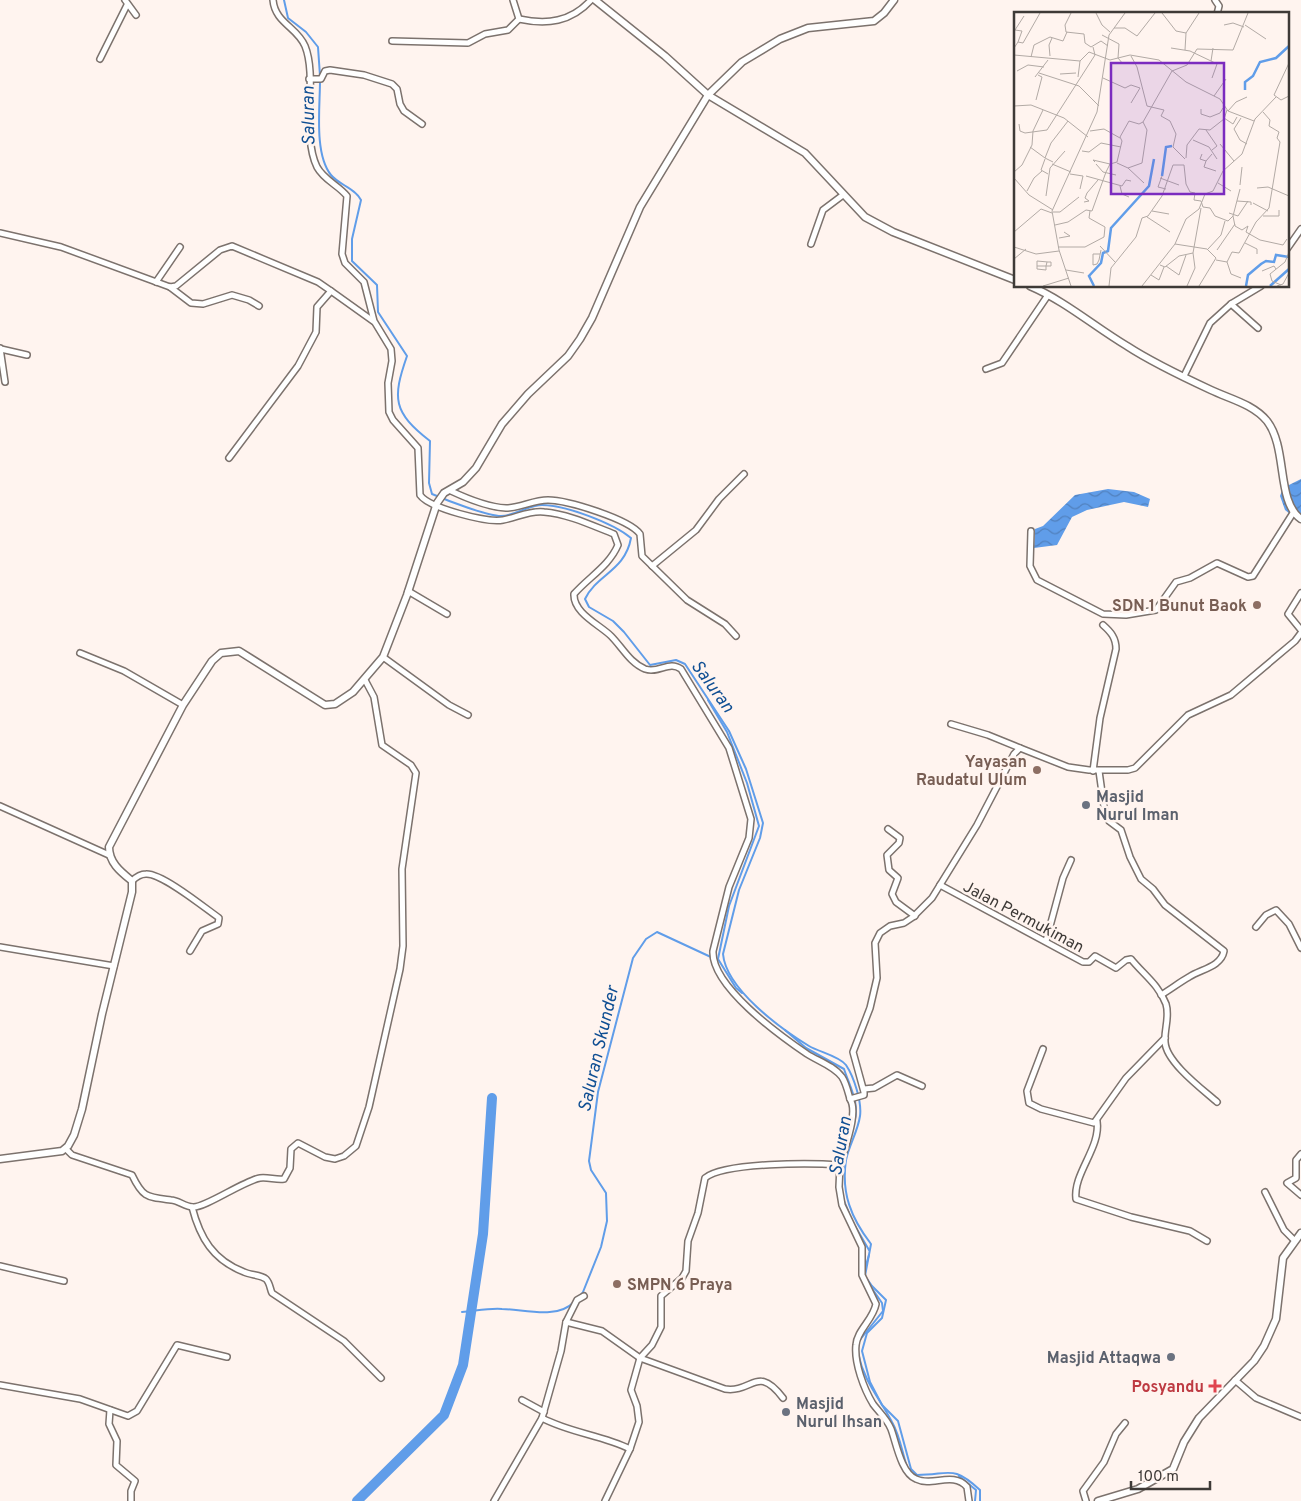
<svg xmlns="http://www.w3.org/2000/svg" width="1301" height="1501" font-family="Overpass,sans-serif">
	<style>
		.water { fill: url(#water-waves) }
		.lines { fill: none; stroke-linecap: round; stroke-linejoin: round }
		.stream { stroke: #609de9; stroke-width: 2 }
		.river { stroke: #609de9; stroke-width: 10 }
		.minor-casing { stroke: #7c726d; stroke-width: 8 }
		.tertiary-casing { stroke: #7c726d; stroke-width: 9 }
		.minor { stroke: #fff; stroke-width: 5 }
		.tertiary { stroke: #fff; stroke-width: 6 }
		.education-dot { fill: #8d6e63; stroke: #fff4ef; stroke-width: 2 }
		.worship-dot { fill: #6b7280; stroke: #fff4ef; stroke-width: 2 }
		.health-dot { fill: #e0444e; stroke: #fff4ef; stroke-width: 2 }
		.labels { text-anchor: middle; stroke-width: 5; stroke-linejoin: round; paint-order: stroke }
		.education-label { font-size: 16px; font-weight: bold; fill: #785e54; stroke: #fff4ef; text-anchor: end }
		.worship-label { font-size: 16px; font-weight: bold; fill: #5b616d; stroke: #fff4ef; text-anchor: start }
		.street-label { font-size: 16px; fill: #3e3a37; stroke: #fff4ef }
		.health-label { font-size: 16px; font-weight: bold; fill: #be3a42; stroke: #fff4ef; text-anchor: end }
		.water-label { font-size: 18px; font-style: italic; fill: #104f93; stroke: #fff4ef }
		.inset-river { fill: none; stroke: #609de9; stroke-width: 2.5 }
		.inset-road { fill: none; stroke: #b2aaa5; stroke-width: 1 }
		.view { fill: #7b2cbf; fill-opacity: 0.15; stroke: #7b2cbf; stroke-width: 2.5 }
		.inset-edge { fill: none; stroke: #3e3a37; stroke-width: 2.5 }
	</style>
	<defs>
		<pattern id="water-waves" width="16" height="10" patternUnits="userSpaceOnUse" patternTransform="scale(1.25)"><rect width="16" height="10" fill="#609de9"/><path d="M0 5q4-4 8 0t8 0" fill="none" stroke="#5181be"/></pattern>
	</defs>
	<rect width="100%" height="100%" fill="#fff4ef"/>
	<g class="water">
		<polygon points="1301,479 1301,523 1285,510 1280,496 1283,488"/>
		<polygon points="1108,489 1134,492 1150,499 1148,507 1124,502 1087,510 1072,517 1057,545 1034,548 1035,529 1043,526 1075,495"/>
	</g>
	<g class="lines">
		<g class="stream">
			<polyline points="284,0 288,18 306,32 318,47 320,76"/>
			<path d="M320,81C320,107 314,154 331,175C339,185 355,188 361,200L352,239V261L377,285L378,312L407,356C392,399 393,412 430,441L429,483L432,494C446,500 487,516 501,516C515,516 528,505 542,505C565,505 613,523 631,538C625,571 597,574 585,599L589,607L613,621L624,632L650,665L676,660L685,664L729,731L746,769L763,823L760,838L739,890L723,954C726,989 781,1029 809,1046C819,1052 839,1056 846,1065C854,1077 862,1102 860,1116C858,1131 849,1145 846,1160C841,1193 851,1218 871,1244L865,1276L872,1286L886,1300L882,1318L867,1333L862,1351L870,1382L882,1405L898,1421L911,1469L917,1475C950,1475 952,1464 980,1490V1501"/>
			<polyline points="708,700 727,732 747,783 759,826 729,906 718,959 736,988 742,993"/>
			<path d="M785,1030L806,1048L844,1069C851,1090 861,1105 853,1126"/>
			<polyline points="842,1172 845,1157"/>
			<polyline points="844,1201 849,1213"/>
			<polyline points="855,1226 869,1250"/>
			<polyline points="864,1272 869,1255"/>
			<polyline points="579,1297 583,1292 601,1247 607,1221 606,1193 591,1170 589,1161 598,1092 633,958 646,939 657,932 713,958"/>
			<path d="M462,1312C475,1311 489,1308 502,1309C523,1309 557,1320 574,1302"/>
			<polyline points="859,1341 883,1311 882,1303 871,1287"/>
			<path d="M858,1353C864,1382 879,1397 892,1422C900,1436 902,1452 907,1467"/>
			<polyline points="959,1476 976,1490 975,1501"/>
		</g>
		<polyline class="river" points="357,1501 444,1415 463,1365 483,1234 492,1098"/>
		<defs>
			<g id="minor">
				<polyline points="125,0 136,15"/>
				<path d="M273,0C275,23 297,27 305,46C318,78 301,134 317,167C324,180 338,185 347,196L342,254L345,263L364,282L374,321L391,349L392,361L388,383L389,412L393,420L418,448L420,495C429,508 487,523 503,520C516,518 530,510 544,512C568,514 591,525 614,534L618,545C609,566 589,577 574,594C573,613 600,625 611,636C622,647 630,663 645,669C659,674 669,660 681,669L729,748L751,819L749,838L729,887L713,951C711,986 779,1035 807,1054C818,1061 834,1066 842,1077C846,1083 848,1092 850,1099"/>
				<polyline points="1215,0 1219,6 1217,14"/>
				<path d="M519,19C547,25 571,22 591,0"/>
				<polyline points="392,41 468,43 485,34 508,30 519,19 513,0"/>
				<polyline points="100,59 127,5"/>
				<polyline points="309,79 321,79 325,71 330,70 364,75 392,84 397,89 400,104 404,111 422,124"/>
				<polyline points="0,233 61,247 170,287 176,286 220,250 232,246 318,282 331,291 317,307 316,332 298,366 229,458"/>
				<polyline points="811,244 823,210 843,195"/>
				<polyline points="1287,249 1301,229"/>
				<polyline points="156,282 180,247"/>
				<polyline points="170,287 191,303 203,304 232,295 249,300 259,306"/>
				<polyline points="331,291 373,321"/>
				<polyline points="1231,304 1258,328"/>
				<polyline points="0,348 5,382"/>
				<polyline points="1,349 27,355"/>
				<polyline points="986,369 1002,363 1048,295"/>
				<polyline points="1184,376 1210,323 1231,304 1261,286"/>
				<path d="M451,491C468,499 487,507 506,508C520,508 533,500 548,500C567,500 629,519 640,534L642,556L687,600L725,624L736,636"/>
				<polyline points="1031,531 1030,566 1037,580 1103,614 1126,615 1156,610 1176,582 1190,578 1217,563 1248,577 1253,576 1293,513"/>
				<polyline points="652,566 696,530 719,499 744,474"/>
				<polyline points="408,591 447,614"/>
				<polyline points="1301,593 1288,614 1301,630"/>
				<polyline points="80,653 124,671 183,705"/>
				<polyline points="383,657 449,705 468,715"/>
				<polyline points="951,724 988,735 1020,748"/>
				<path d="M1093,771L1100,718L1116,649C1116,638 1111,632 1103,625"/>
				<path d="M1099,771L1105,814L1109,821L1121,830L1130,857L1141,879L1153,889L1165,905L1224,951C1221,967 1201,969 1189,977C1180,982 1171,989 1161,995"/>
				<polyline points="0,806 109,855"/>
				<polyline points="888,829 900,838 899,843 887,855 889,870 898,878 892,894 896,902 915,916"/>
				<path d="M132,881C136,877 140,874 146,874C162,873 205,908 219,918L218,924L202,931L190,951"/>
				<path d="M940,885L1083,962H1089L1095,956L1116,968L1126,960L1131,959C1143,974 1159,985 1166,1004C1170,1017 1164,1029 1165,1042C1166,1062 1202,1089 1217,1102"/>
				<polyline points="1256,927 1266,915 1276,910 1289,924 1301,948"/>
				<polyline points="1046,941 1063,878 1071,860"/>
				<polyline points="0,947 114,966"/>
				<polyline points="1043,1049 1027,1091 1029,1103 1041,1109 1094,1123 1126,1078 1165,1038"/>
				<polyline points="864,1089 874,1088 897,1075 922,1086"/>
				<path d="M1097,1121C1101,1148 1073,1173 1076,1199L1131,1217L1190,1231L1207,1241"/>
				<path d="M66,1149L72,1155L132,1175C143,1198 147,1197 171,1200C178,1200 185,1207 193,1207C205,1208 245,1180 260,1178C268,1177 276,1180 284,1179L290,1168L291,1149L298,1143L325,1157L335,1159L344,1156L356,1146L369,1107L400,969L403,946L402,869L416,773L411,765L382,745L374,697L365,680"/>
				<polyline points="1301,1154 1296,1160 1296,1178 1287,1183 1301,1195"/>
				<path d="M840,1165C844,1149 859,1113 850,1099L864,1095V1092L853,1052L870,1008L877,978L875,943L880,933L890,926L904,923L913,917L932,898L977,825L1014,754L1020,748L1068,767L1089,770H1128L1135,768L1188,715L1231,695L1295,641L1301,633"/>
				<polyline points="1265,1192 1284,1230 1294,1240"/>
				<path d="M192,1207C200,1238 213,1260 244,1272C250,1275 261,1275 266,1279C270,1283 270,1289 272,1293L344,1341L381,1378"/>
				<polyline points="0,1266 64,1281"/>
				<path d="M584,1296L577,1300L566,1322L561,1351L542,1418C570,1433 602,1435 630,1449"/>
				<path d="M566,1322L602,1331L640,1358L725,1389C753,1393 757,1364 783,1398"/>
				<polyline points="1235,1380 1256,1398 1301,1417"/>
				<polyline points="0,1385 80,1399 128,1416 137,1411 177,1345 227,1357"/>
				<polyline points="522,1400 544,1412"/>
				<polyline points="110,1410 109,1424 117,1441 116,1465 135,1481 131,1491 131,1501"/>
				<polyline points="494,1501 542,1418"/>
				<path d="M605,1501L630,1449L639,1422L637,1406L631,1390L640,1358L652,1345L661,1327V1296L682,1278L686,1271L688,1241L698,1213L705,1178C725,1162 812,1163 840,1165L839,1187L842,1205L862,1247V1275L876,1304C873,1320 857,1330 856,1345C854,1363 864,1389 873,1404C879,1412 887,1419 891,1429C896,1442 901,1473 916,1479C932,1487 953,1471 967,1487L969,1501"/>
				<polyline points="1086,1501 1083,1491 1104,1462 1116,1434 1125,1423"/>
			</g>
			<g id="tertiary">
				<polyline points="595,0 665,56 708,95 805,153 865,217 893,232 1015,280"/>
				<path d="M1030,286C1065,301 1095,327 1127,346C1153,363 1183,377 1211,390C1230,399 1253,404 1267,421C1288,448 1276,502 1301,519"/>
				<path d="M0,1159L62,1151L68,1146L74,1135L82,1109L102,1014L132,892V881C121,872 109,863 109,847L183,705L212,661L221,653L239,651L325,705L335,704L353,692L383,657L407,595L437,503L444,493L463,482L476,468L502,424L528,394L568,356L580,339L592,318L640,207L708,95L742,62L780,39L808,28L874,21L884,13L894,0"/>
				<polyline points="1098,1501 1138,1489 1173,1469 1184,1442 1199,1418 1254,1361 1264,1346 1276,1319 1283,1258 1301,1233"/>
			</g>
		</defs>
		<use href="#minor" class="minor-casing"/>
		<use href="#tertiary" class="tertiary-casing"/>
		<use href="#minor" class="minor"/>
		<use href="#tertiary" class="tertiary"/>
	</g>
	<g class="education-dot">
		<circle cx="1257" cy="605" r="5"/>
		<circle cx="1037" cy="770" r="5"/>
		<circle cx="617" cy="1284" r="5"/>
	</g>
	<g class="worship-dot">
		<circle cx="1086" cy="805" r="5"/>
		<circle cx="1171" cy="1357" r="5"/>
		<circle cx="786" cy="1412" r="5"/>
	</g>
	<path class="health-dot" d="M1212.5 1378.5h5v5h5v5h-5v5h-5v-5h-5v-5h5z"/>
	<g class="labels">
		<g class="education-label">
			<text x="1247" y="611">SDN 1 Bunut Baok</text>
			<text x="1027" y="767">Yayasan<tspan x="1027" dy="18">Raudatul Ulum</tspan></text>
			<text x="627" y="1290" text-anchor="start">SMPN 6 Praya</text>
		</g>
		<g class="worship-label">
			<text x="1096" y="802">Masjid<tspan x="1096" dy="18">Nurul Iman</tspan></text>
			<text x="1161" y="1363" text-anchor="end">Masjid Attaqwa</text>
			<text x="796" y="1409">Masjid<tspan x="796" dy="18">Nurul Ihsan</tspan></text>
		</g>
		<g class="street-label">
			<text transform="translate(1024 916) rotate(28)" y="6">Jalan Permukiman</text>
		</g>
		<g class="health-label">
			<text x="1204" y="1392">Posyandu</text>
		</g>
		<g class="water-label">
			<text transform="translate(308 116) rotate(-91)" y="6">Saluran</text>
			<text transform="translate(713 686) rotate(54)" y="6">Saluran</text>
			<text transform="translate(598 1049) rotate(-77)" y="6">Saluran Skunder</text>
			<text transform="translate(840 1146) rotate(-80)" y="6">Saluran</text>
		</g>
	</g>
	<g transform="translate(1014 12)">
		<rect width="275" height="275" fill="#fff4ef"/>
		<path class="inset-river" d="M231,78V70L239,64L246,50L262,46L275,34M148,164L152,135L158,134M80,274L75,264L87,251L89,241L94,239L97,216L135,174L140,147M232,274L234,263L247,252L252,249L260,250L262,243L275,245M256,274L275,257"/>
		<path class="inset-road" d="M57,1L51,13L52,20L70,22L71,31L77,35L87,29L94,34M82,1L88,13L96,20M148,1L162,19L172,21M210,13L219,11L230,15M231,13L252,27M100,16H111L123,24L141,1M88,23L105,32L104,46L109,52M4,30L8,19L1,18L10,4M0,36L4,30L9,31L26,1M157,36L176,39L197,49M171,38L172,21L185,1M0,43L66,49L75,40L96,48L116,43L145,48L172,70L206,87L214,99L240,109M36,44L35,33L38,26M117,44L123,55L133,94L150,98L147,104L156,109L162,122L159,135L171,147M17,45L20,33L36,25L49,29L53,20M275,51L260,83L267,88L275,84M3,59L14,53L30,55M25,61L65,74L85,94M46,62L62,61M21,65L34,48M64,65L66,49M89,66L111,76L117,73L126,76L117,91M198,66L203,52L197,49L199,36M200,84L212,67M22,88L28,65L24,63M0,94L17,93L50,106L74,125M187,97V102L196,105L206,101L209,96M214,99L222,90L233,85M210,106L219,112L223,105M227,106L220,117L226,128L233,132M5,112L6,119L11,121L33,118L81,43L79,35M192,118L203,134L198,138M76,119L90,117L106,126M179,128L195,135L203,147M206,132L220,149M16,135L31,146M68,139L75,140L87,131L107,135M188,142L186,147L192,149L198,142M172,146L173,133L185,117L196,118L210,107L213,98M31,147L27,158L34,162M192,149L190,155L202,159M39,150L31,146L37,131L54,109M81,150L79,148L96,152M103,151L114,156L128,151L133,118L129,110M38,152L57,160M82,152L89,160L102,163M114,156L130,171M0,160L8,153L18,133L19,119L29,98M56,162L69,164L66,177M72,164L108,174L112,168L117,169M148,164L144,175L152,177M0,166L15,183L39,198M146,166L165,173M204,171L217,179M226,173L228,155M106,174L108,182L115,185M243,176L254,175L275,184M13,179L20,166L28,159M32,184L36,156L51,139M223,189L237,190V193M70,190L75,189L71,186L73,181L84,168M239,191L254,199M138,199L155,202M39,200H46L65,185M215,201L224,204L234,189M219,204L226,177M249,204H265V198M133,205L156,220M41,213L54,210L72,198L78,199L92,160L96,152L103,150L108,129L106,125L115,109L125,112L129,110L158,59L173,53L183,37L219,38L234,1M0,220L27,197L38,201M45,226L56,224L50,220M231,231L243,237V242M161,232L193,237L202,246L185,274M86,234L101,250M0,235L22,242L45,239M44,235H71L90,225L91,215L75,206L76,199M194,237L207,223L211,209M203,238L221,212M86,242H79V253L83,252L85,248L87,238M0,245V273M0,247L12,237M202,248L213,250L218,240L225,241L242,210L255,196L266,130L263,126L265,120L255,114L256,108L249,100M213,250L217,262L227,266M146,253L151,255L165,244L179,241M23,254H37V250H34L23,249V257L32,258V254L33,250M152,254L165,263L172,243M52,258L70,261M248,259L260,254L262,257M137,263L145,268L150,255M267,273L258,269L256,262L271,250L275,240M29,274L55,266M57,274L45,238L38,199L83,100L95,23L111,1M95,274L97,256L122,225L128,206L134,204L148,184L159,153H170L172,172L176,180L181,181L180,188L187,189L189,195L196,196L201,204L214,209L219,204L221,214L228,218L234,214L232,220L246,228L269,233L273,227M128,274L161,232L172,207L185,197L191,182L199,179L209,159L228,142L241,107L262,85M173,274L181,256L179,241L187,196M263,274L269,272L275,261"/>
		<path class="view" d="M97,51H210V182H97Z"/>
		<rect width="275" height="275" class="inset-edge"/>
	</g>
	<path d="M1131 1481v8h79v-8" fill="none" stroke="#3e3a37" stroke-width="2.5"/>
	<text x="1138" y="1481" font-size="15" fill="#3e3a37" stroke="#fff4ef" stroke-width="4" paint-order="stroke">100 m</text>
</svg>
